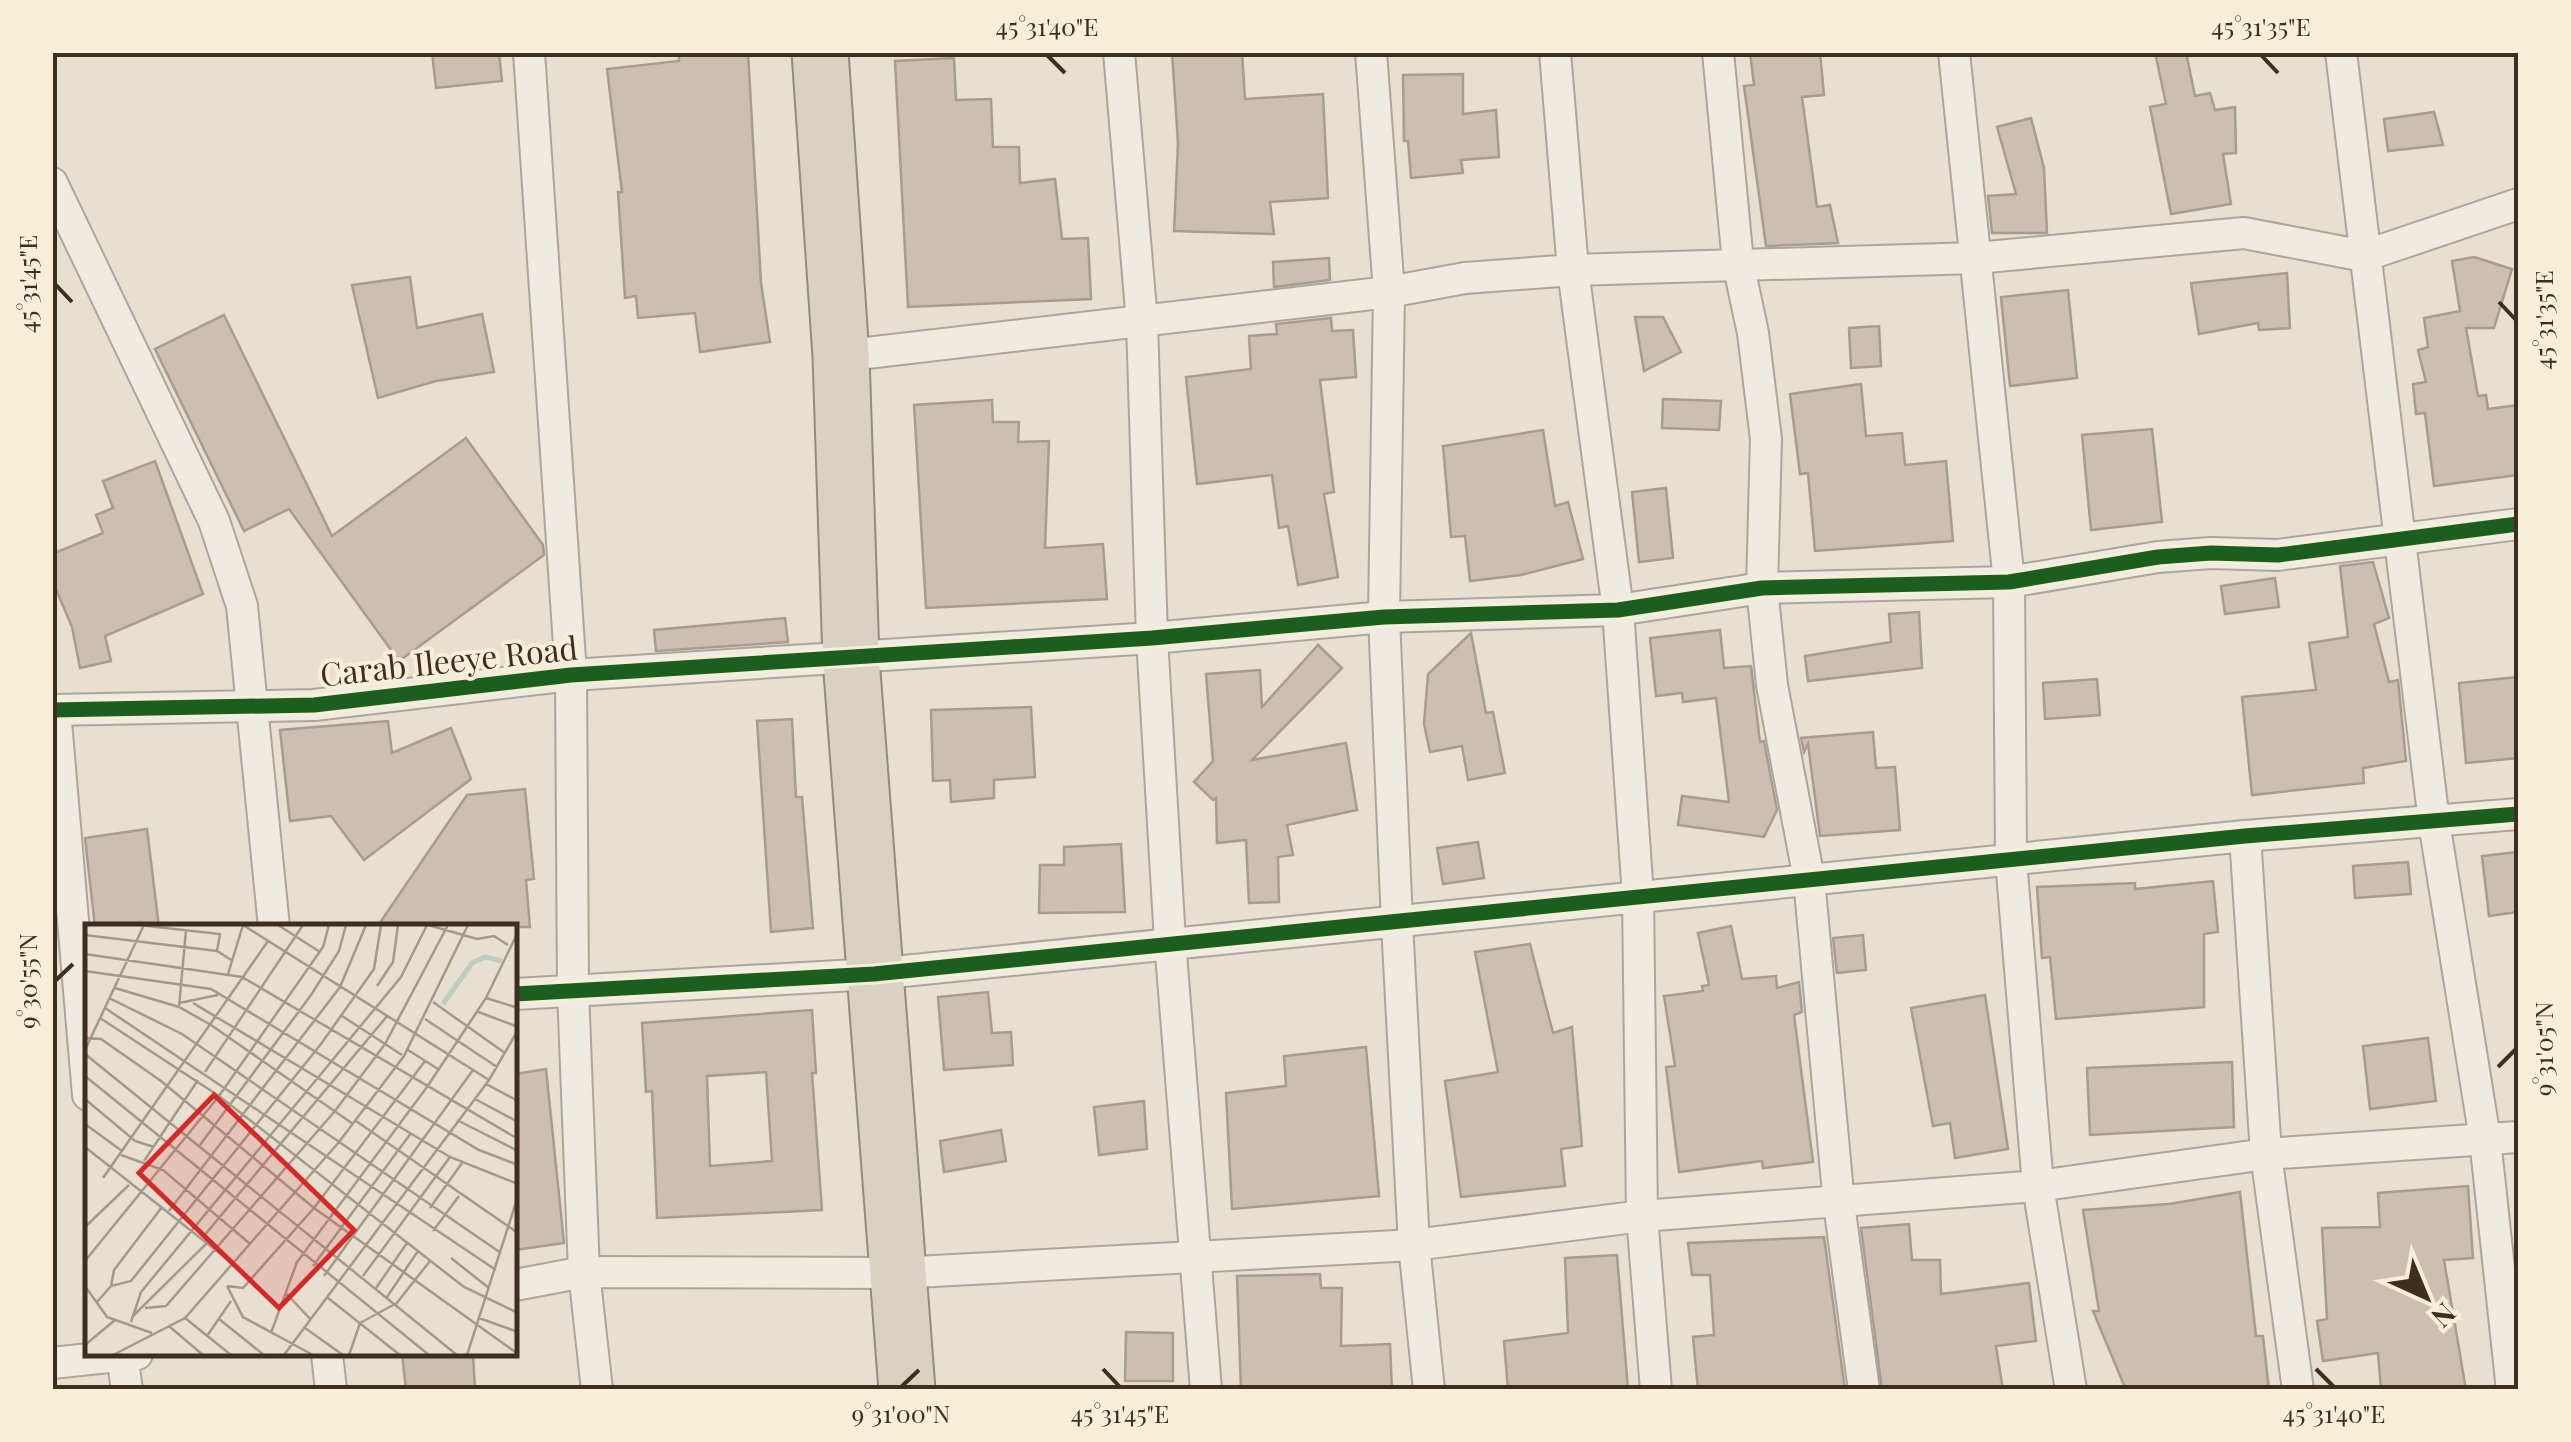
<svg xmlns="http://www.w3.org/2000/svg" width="2571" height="1442" font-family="'Playfair Display',serif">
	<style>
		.building { fill: #cbbfb2; stroke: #a89c90; stroke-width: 2.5; fill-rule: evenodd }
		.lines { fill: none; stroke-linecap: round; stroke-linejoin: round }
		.street-casing { stroke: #ada599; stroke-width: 34 }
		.highway-casing { stroke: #928b80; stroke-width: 59 }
		.street { stroke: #efebe3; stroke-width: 30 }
		.highway { stroke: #dad1c2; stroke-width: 55 }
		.cycleway-casing { stroke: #f7eed8; stroke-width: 21 }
		.cycleway { stroke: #1b5e20; stroke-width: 15 }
		.ticks { fill: none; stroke: #3d2e20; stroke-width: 4 }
		.labels { text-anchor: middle; stroke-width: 8; stroke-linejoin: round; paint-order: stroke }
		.street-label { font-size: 32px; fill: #3d2e20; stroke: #f7eed8 }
		.inset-river { fill: none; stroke: #bcccc2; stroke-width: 5 }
		.inset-road { fill: none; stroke: #a3998a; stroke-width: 2.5 }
		.view { fill: #d62828; fill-opacity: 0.15; stroke: #d62828; stroke-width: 5 }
		.inset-edge { fill: none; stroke: #3d2e20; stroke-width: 5 }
		.neatline { fill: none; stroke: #3d2e20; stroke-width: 4 }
		.ticks-label { font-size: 25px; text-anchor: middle; fill: #3d2e20 }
	</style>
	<rect width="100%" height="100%" fill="#e7e0d1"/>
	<g class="building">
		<polygon points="432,52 499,52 502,81 436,88"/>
		<polygon points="679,52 748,52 761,283 770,342 700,352 695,313 638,318 636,296 625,298 618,192 622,192 607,69 679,61"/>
		<polygon points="1172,52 1242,52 1245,99 1323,94 1328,198 1270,202 1274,234 1174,231 1178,143"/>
		<polygon points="1750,52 1820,52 1824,95 1802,97 1817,207 1830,205 1838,243 1766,246 1744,86 1754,85"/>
		<polygon points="2155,52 2186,52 2195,96 2210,93 2215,110 2235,107 2236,153 2223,154 2231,204 2171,214 2150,107 2166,104"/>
		<polygon points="954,58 956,100 991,99 993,147 1019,147 1020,183 1055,179 1062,239 1088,238 1091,299 908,307 895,61"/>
		<polygon points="1463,74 1463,114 1496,110 1499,157 1461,160 1463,173 1411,178 1408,141 1404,141 1403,75"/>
		<polygon points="2434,112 2443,145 2388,151 2384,119"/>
		<polygon points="2031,118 2044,168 2047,233 1992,233 1988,196 2016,194 1997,127"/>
		<polygon points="2474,257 2512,269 2494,328 2466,328 2478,396 2486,395 2488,409 2518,405 2518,475 2434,486 2425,413 2416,414 2413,384 2426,382 2418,350 2428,347 2424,318 2460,311 2452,261"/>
		<polygon points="1329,258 1330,280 1274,287 1273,262"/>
		<polygon points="2287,273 2290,328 2259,330 2258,323 2199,334 2191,283"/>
		<polygon points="410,277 417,328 482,314 494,372 436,381 378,398 352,285"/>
		<polygon points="2068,290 2077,378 2010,386 2001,297"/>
		<polygon points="224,315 332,536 466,438 543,545 544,555 399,661 289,509 244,531 155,349"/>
		<polygon points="1635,317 1663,317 1681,352 1644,371"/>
		<polygon points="1331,318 1332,331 1353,330 1356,377 1320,380 1334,492 1324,494 1338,577 1298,585 1288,526 1279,528 1272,475 1197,484 1186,377 1251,369 1249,336 1277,334 1276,324"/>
		<polygon points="1879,326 1881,366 1851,368 1849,328"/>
		<polygon points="1861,384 1866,436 1902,433 1905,465 1946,461 1953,541 1815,551 1808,473 1800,474 1790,394"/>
		<polygon points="1663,399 1721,401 1719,430 1662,428"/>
		<polygon points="992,400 993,422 1019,422 1018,442 1049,441 1045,548 1103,544 1107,599 926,608 914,405"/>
		<polygon points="2152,429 2162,522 2091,530 2082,435"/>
		<polygon points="1543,430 1555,506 1568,502 1583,559 1521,575 1470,581 1465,536 1451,537 1443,446"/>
		<polygon points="155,461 203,594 105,636 111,661 80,668 72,627 52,580 52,554 103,533 96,515 113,508 103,481"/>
		<polygon points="1666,488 1673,558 1639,562 1632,492"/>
		<polygon points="2373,562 2389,618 2374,624 2389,682 2398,680 2406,761 2363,768 2364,783 2252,795 2242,697 2316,690 2309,643 2348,637 2340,566"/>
		<polygon points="2275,578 2279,607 2225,614 2221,586"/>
		<polygon points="1919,612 1922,668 1808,681 1805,656 1891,642 1889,614"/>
		<polygon points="785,618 788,642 656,651 654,630"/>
		<polygon points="1720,630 1724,668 1751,666 1760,742 1764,741 1777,810 1764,837 1678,825 1682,796 1729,802 1716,698 1683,702 1682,693 1656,696 1650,638"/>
		<polygon points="1471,633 1486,713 1493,712 1505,773 1468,780 1462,746 1430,752 1424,724 1428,674"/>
		<polygon points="1318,645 1342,668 1252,760 1346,743 1357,810 1287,825 1293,855 1278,857 1279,902 1249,903 1246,840 1217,843 1216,798 1213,800 1194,782 1213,761 1206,674 1260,670 1262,707"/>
		<polygon points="2518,677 2518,758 2466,763 2459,683"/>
		<polygon points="2097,679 2100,715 2045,719 2043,683"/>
		<polygon points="1031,707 1035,777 994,780 994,798 951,802 950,780 933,781 931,710"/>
		<polygon points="792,719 796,797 802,797 813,928 771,932 757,721"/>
		<polygon points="388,721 392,753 451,728 471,779 364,860 331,816 290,821 280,730"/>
		<polygon points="1873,732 1876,768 1895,767 1900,830 1820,836 1808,744 1804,752 1801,738"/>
		<polygon points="525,789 534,879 526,880 530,927 377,927 467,795"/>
		<polygon points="147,829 159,927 95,927 85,838"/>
		<polygon points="1478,842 1484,878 1443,884 1437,848"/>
		<polygon points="1121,844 1125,912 1039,913 1040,865 1064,865 1064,847"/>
		<polygon points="2518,852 2518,912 2489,916 2482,856"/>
		<polygon points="2408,862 2411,894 2355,898 2353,866"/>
		<polygon points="2213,881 2218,932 2204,934 2204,1007 2056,1019 2050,957 2042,958 2037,887 2135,883 2135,889"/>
		<polygon points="1731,926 1742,979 1776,976 1777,988 1799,982 1802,1012 1794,1015 1813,1162 1763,1168 1762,1161 1679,1172 1666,1067 1675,1066 1664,996 1703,991 1702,986 1709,985 1698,933"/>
		<polygon points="1863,935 1866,970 1837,973 1833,938"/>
		<polygon points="1530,944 1553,1033 1572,1027 1582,1146 1561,1149 1565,1186 1461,1197 1445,1081 1498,1072 1475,952"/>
		<polygon points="988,992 992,1033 1011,1032 1013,1065 944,1070 938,997"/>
		<polygon points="1985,995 2008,1149 1955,1158 1950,1123 1933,1126 1911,1008"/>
		<path d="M812,1010L816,1073H812L822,1210L657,1218L652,1091L646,1092L642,1023ZM766,1072L772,1161L710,1166L707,1076Z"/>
		<polygon points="2428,1038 2436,1101 2370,1109 2363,1046"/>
		<polygon points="1366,1047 1379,1196 1232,1209 1226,1093 1286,1086 1284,1056"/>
		<polygon points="2232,1062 2234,1127 2090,1135 2087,1068"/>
		<polygon points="546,1069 564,1243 515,1250 515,1074"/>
		<polygon points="1144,1101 1147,1149 1099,1155 1094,1107"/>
		<polygon points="1001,1130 1006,1161 944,1172 940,1141"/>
		<polygon points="2468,1186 2473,1258 2444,1260 2466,1390 2381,1390 2378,1353 2323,1361 2317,1321 2327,1319 2322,1228 2380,1227 2378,1193"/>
		<polygon points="2240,1192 2256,1336 2263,1336 2269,1390 2126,1390 2093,1311 2099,1311 2083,1210 2169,1204"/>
		<polygon points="1909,1224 1912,1260 1940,1260 1941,1294 2029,1283 2036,1341 1996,1346 2003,1390 1882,1390 1861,1228"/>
		<polygon points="1824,1237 1845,1390 1698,1390 1693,1337 1714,1335 1710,1275 1692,1275 1688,1243"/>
		<polygon points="1617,1255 1628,1390 1508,1390 1504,1341 1568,1333 1565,1258"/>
		<polygon points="1320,1274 1321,1288 1342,1288 1341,1346 1390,1344 1392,1390 1241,1390 1237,1276"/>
		<polygon points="1126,1332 1173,1333 1173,1381 1125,1381"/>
		<polygon points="402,1354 473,1354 475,1390 406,1390"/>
	</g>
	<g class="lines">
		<defs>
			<g id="street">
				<polyline points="529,52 571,675 573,990 584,1272 597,1390"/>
				<polyline points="1119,52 1142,322 1152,638 1170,941 1206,1390"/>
				<polyline points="1371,52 1389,292 1384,617 1397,923 1414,1245 1429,1390"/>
				<polyline points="1555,52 1573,270 1618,610 1638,896 1642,1216 1656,1390"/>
				<polyline points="1718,52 1738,263 1753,333 1766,439 1762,588 1772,685 1809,879 1839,1204 1864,1390"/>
				<polyline points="1954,52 2009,582 2011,860 2038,1186 2071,1390"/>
				<polyline points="2341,52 2434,822 2485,1139 2512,1390"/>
				<polyline points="52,183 214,521 242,606 274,927"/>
				<polyline points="841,356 1389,292 1465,278 1573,270 1976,258 2244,233 2364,256 2518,204"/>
				<polyline points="52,710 314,705 571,675 1152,638 1384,617 1618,610 1762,588 2009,582 2158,557 2211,553 2278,555 2518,524"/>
				<polyline points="55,710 88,1095"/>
				<polyline points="2245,836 2266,1154 2298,1390"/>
				<polyline points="515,994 874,974 2245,836 2518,814"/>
				<polyline points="515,1285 584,1272 897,1273 1414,1245 1642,1216 2038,1186 2266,1154 2518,1137"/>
				<polyline points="122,1354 127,1390"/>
				<polyline points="327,1354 331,1390"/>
				<polyline points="52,1363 137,1354"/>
			</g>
			<polyline id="highway" points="820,52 841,356 851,659 907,1390"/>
		</defs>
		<use href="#street" class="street-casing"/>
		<use href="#highway" class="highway-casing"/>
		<use href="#street" class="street"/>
		<use href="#highway" class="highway"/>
		<defs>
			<g id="cycleway">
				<polyline points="52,710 314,705 571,675 1152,638 1384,617 1618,610 1762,588 2009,582 2158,557 2211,553 2278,555 2518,524"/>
				<polyline points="515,994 874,974 2245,836 2518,814"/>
			</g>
		</defs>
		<use href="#cycleway" class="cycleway-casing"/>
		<use href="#cycleway" class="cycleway"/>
	</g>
	<path class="ticks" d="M1047,55L1065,73M2261,55L2278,73M55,284L72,302M2499,302L2516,320M55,981L73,964M2498,1067L2516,1049M1103,1369L1120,1387M2316,1369L2334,1387M901,1387L919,1370"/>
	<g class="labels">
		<g class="street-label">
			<text transform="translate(449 662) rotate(-6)" y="11">Carab Ileeye Road</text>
		</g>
	</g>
	<g transform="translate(85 924)">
		<rect width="432" height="432" fill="#e7e0d1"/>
		<path class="inset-river" d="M358,80L387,39L400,33L417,37"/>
		<path class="inset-road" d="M54,1L135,10L132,27M158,1L404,156M193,1L235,28M343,1L392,15L409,12L423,21M0,11L132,27L148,37M0,30L157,53L433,215M0,47L126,65L394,226L433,241M143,50L158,1M292,62L308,38L313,1M30,64L94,83L126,101L268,200M24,74L97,110L416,329M401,74L433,84M348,78L420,129M94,79L133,71M108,79L365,233L433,260M94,83L101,6M20,84L411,346M391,87L433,103M257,92L317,131M15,94L134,172L379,363L433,389M340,95L412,143M0,114L16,115L76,157L229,284L433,430M0,126L59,1M323,126L353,145M0,130L372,431M120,148L218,1M0,152L344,431M401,160L433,177M0,175L50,217L69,223M390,175L433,198M372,196L433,227M271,197L433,309M0,200L37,227M115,221L226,71L254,27L261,1M0,223L147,339M36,231L78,246L164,319M59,237L113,156M18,254L183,17M345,284L377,239M84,287L255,63L281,1M0,303L44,261M348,307L374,272M118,313L303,91M366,334L404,364M0,337L134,172L238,23L244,1M228,342L326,209M239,352L388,146M278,352L365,233M0,362L22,393L67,409M26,362L29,346L77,283M142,362L158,364L229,284L340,137M142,362L158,393L228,431M291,364L322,319M201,369L226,396M302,373L333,327M243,374L315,431M12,378L26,362L46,357L236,120L289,45L296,1M311,380L345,337M60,384L81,382L250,187L300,120L363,1M48,392L123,318M100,394L146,431M394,394L433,408M134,395L179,431M46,398L56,368L316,53L342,1M85,403L118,431M220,404L258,431M186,409L212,338L342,163L401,74L433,8M122,412L146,377M0,421L30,396M28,431L100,394L254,218L319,132L383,1M199,431L404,156L433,106M264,431L275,399L310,380M382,431L433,272"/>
		<path class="view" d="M129,171L269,306L194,384L54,249Z"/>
		<rect width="432" height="432" class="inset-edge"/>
	</g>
	<rect width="2571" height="1442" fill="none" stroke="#f7eed8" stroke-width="110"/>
	<g transform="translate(2426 1297) rotate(136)" stroke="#f7eed8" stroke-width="8" paint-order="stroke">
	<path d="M0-8L18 38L0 25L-18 38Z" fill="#3d2e20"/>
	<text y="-15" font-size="28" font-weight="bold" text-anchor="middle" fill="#3d2e20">N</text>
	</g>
	<rect x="55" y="55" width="2461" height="1332" class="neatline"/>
	<g class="ticks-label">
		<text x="1047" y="36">45°31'40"E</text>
		<text x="2261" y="36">45°31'35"E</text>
		<text transform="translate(28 284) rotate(-90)" y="9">45°31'45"E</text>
		<text transform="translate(2544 320) rotate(-90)" y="9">45°31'35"E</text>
		<text transform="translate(28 981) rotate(-90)" y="9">9°30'55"N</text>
		<text transform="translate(2544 1049) rotate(-90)" y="9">9°31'05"N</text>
		<text x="901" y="1423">9°31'00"N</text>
		<text x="1120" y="1423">45°31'45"E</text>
		<text x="2334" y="1423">45°31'40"E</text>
	</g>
</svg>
